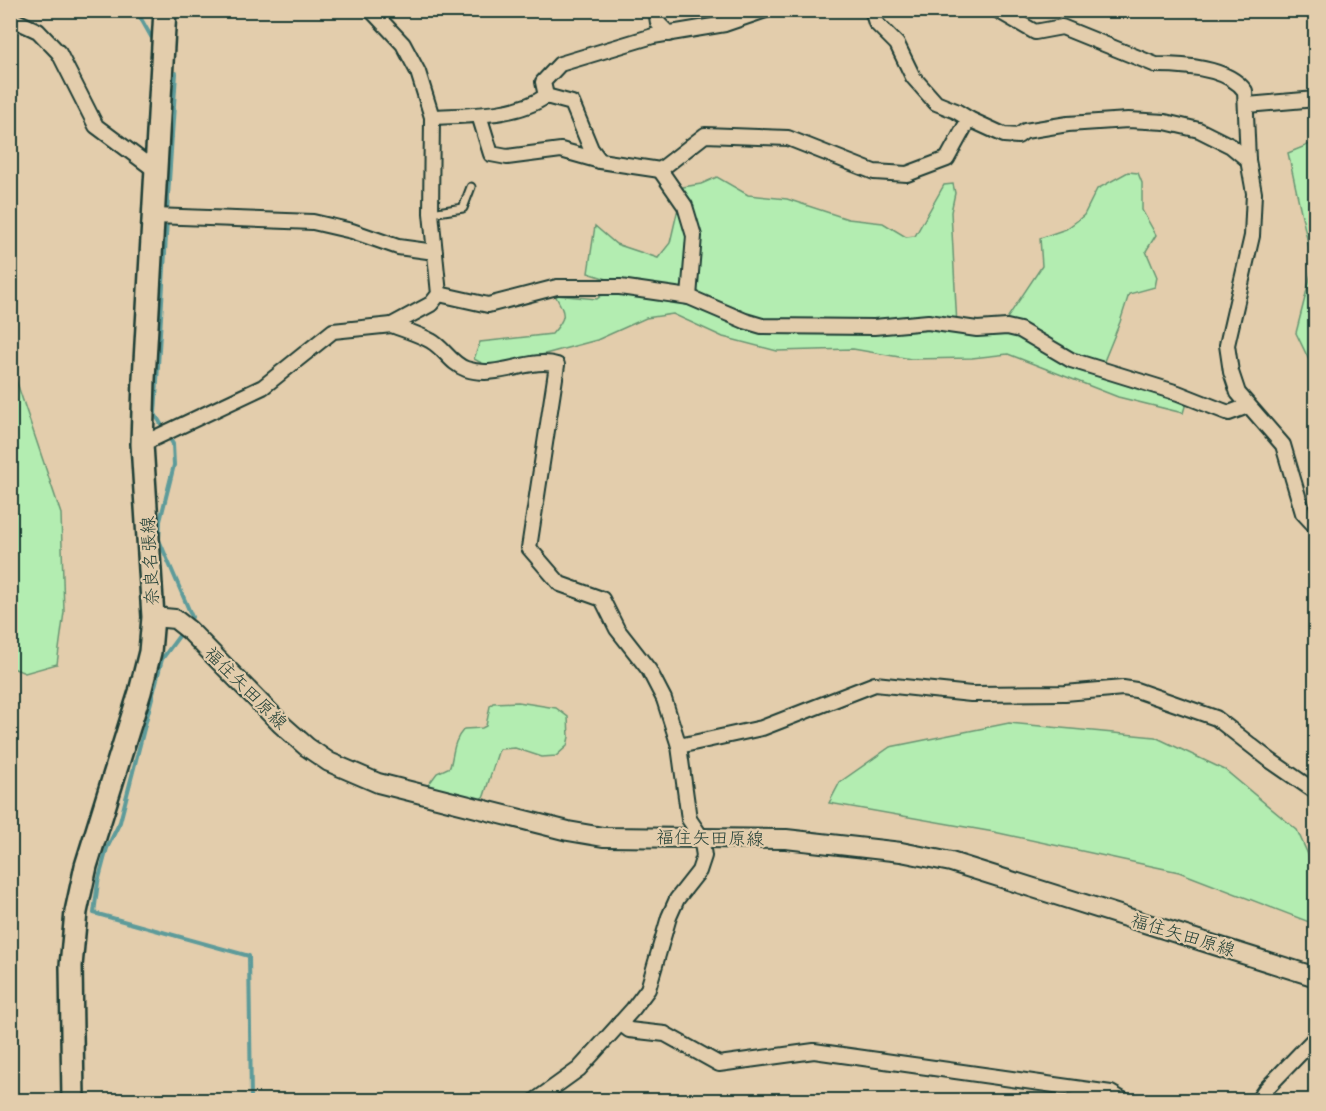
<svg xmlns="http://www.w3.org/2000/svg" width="1326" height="1111" font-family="Sriracha,'Klee One',sans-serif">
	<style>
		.green { fill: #b3edb1; stroke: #699572; stroke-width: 1.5 }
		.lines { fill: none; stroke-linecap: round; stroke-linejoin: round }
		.stream { stroke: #5d9b9a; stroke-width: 4 }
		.service-casing { stroke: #1f3d34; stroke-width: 11 }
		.minor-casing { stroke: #1f3d34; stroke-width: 18 }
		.secondary-casing { stroke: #1f3d34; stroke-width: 22 }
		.primary-casing { stroke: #1f3d34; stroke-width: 26 }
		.service { stroke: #e3cdac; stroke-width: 7 }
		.minor { stroke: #e3cdac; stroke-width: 14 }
		.secondary { stroke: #e3cdac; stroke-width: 18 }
		.primary { stroke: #e3cdac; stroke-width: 21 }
		.labels { text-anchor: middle; stroke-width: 4.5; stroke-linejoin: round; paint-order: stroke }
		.street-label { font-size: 18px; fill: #1f3d34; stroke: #e3cdac }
	</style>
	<rect width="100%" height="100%" fill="#e3cdac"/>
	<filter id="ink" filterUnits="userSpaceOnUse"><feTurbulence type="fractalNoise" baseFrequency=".0167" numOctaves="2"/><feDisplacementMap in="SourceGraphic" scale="12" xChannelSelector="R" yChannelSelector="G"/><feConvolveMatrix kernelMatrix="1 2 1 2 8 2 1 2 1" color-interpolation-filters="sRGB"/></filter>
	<g filter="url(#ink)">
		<g class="green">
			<polygon points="1315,142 1316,365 1312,366 1296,333 1313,266 1288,153"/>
			<path d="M1128,172L1138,173L1142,183V210L1156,235L1146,251L1157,277L1155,287L1129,294L1120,322L1100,371L1186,403L1183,413L1118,397L1008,354L972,358L911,359L853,349L777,351L723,337L673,314L646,318L597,340L515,362L487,366L474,359L480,342L552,334C567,317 566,315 555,295L597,299L604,293L607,279L588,273L595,226L616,244L658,258L670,243L683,187L701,184L717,177L748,195L787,199L848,219L883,223L906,237L915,236L944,185L953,184L955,193L951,212L957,326L998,332L1042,266L1040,238L1066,229L1077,221L1084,215L1097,189Z"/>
			<polygon points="11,365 61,514 64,612 57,664 25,673 10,667"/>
			<path d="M518,702L556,708L568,717L569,737L567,746L556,756L542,757L515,748L500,749L498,752L484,796L479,800L426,788L437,773L450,767C454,753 453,741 464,729L482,728L486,726L490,706L493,703Z"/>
			<polygon points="1009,723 1155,737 1225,770 1297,830 1315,870 1315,917 1309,922 1179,872 994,832 829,803 840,782 890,747"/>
		</g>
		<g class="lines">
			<g class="stream">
				<polyline points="142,10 140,17 153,40"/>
				<polyline points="167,212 176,73"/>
				<polyline points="167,220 155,414 173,444 174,465 160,521 159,540 192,617 187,624"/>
				<polyline points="182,632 162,659 120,822 107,848 98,882 94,913 249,956 251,1100"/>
			</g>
			<defs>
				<polyline id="service" points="431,213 463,208 471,187"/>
				<g id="minor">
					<polyline points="656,10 658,23 669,34"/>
					<polyline points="872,10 876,23 897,44 913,77 936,103 956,111 969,119 1004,135 1018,136 1025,131 1068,124 1128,120 1165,122 1199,130 1231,146 1248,160"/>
					<path d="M997,10L1035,32L1062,27L1156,65C1183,65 1228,67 1245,91L1248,160L1254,193L1252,236L1227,345L1231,372L1238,393L1283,445L1303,513L1316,527"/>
					<polyline points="10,18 38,31 59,53 96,126 155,170"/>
					<polyline points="546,96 572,103 591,149 600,161"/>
					<polyline points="1247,105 1316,99"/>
					<polyline points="479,115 491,154 507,157 561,150 600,161 660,170 705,135 788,138 874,172 907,174 947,159 969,119"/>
					<path d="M432,117C467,115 517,117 546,96L543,82L560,64L653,36L725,24L766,10"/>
					<polyline points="660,170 685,206 694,236 689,297"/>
					<polyline points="154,216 313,222 352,231 398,247 435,252"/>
					<polyline points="439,294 488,305 557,287 620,287 689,297 745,321 762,326 874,327 928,322 977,329 1007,327 1020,330 1071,360 1178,393 1221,410 1229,413 1248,406"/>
					<path d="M392,325C404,330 419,334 431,341C444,348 451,364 466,369C499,380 531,356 557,365L529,548L560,584L602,599L617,629L649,670L664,699L679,746L689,819L701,837L704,856L699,871L677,899L669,917L648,989L633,1009L579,1069L536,1100"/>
					<polyline points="142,444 263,387 333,331 392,325 431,304 439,294 431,213 432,117 418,72 403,44 371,10"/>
					<polyline points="679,746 762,728 875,684 971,694 1065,693 1123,688 1136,690 1216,718 1271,761 1316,792"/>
					<polyline points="620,1023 629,1030 665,1034 719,1064 814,1051 1111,1093 1123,1100"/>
					<polyline points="1258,1100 1265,1090 1316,1037"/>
				</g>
				<polyline id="secondary" points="153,617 175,619 189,630 281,724 307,747 329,762 378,783 568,831 603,837 786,839 901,852 951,862 1316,977"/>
				<polyline id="primary" points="73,1100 71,966 76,912 86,866 140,692 150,652 153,617 142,444 144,379 165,10"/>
			</defs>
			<use href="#service" class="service-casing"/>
			<use href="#minor" class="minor-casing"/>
			<use href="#secondary" class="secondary-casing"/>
			<use href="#primary" class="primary-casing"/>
			<use href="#service" class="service"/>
			<use href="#minor" class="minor"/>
			<use href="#secondary" class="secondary"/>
			<use href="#primary" class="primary"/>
		</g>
	</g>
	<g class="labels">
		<g class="street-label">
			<text transform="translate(150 561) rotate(-93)" y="6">奈良名張線</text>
			<text transform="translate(246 688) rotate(45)" y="6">福住矢田原線</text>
			<text transform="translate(710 838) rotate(1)" y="6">福住矢田原線</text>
			<text transform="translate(1183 935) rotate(17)" y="6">福住矢田原線</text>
		</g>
	</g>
	<rect width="1326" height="1111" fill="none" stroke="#e3cdac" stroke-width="36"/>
	<rect x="18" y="18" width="1290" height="1075" fill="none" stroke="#1f3d34" stroke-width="2" filter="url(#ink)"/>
</svg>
